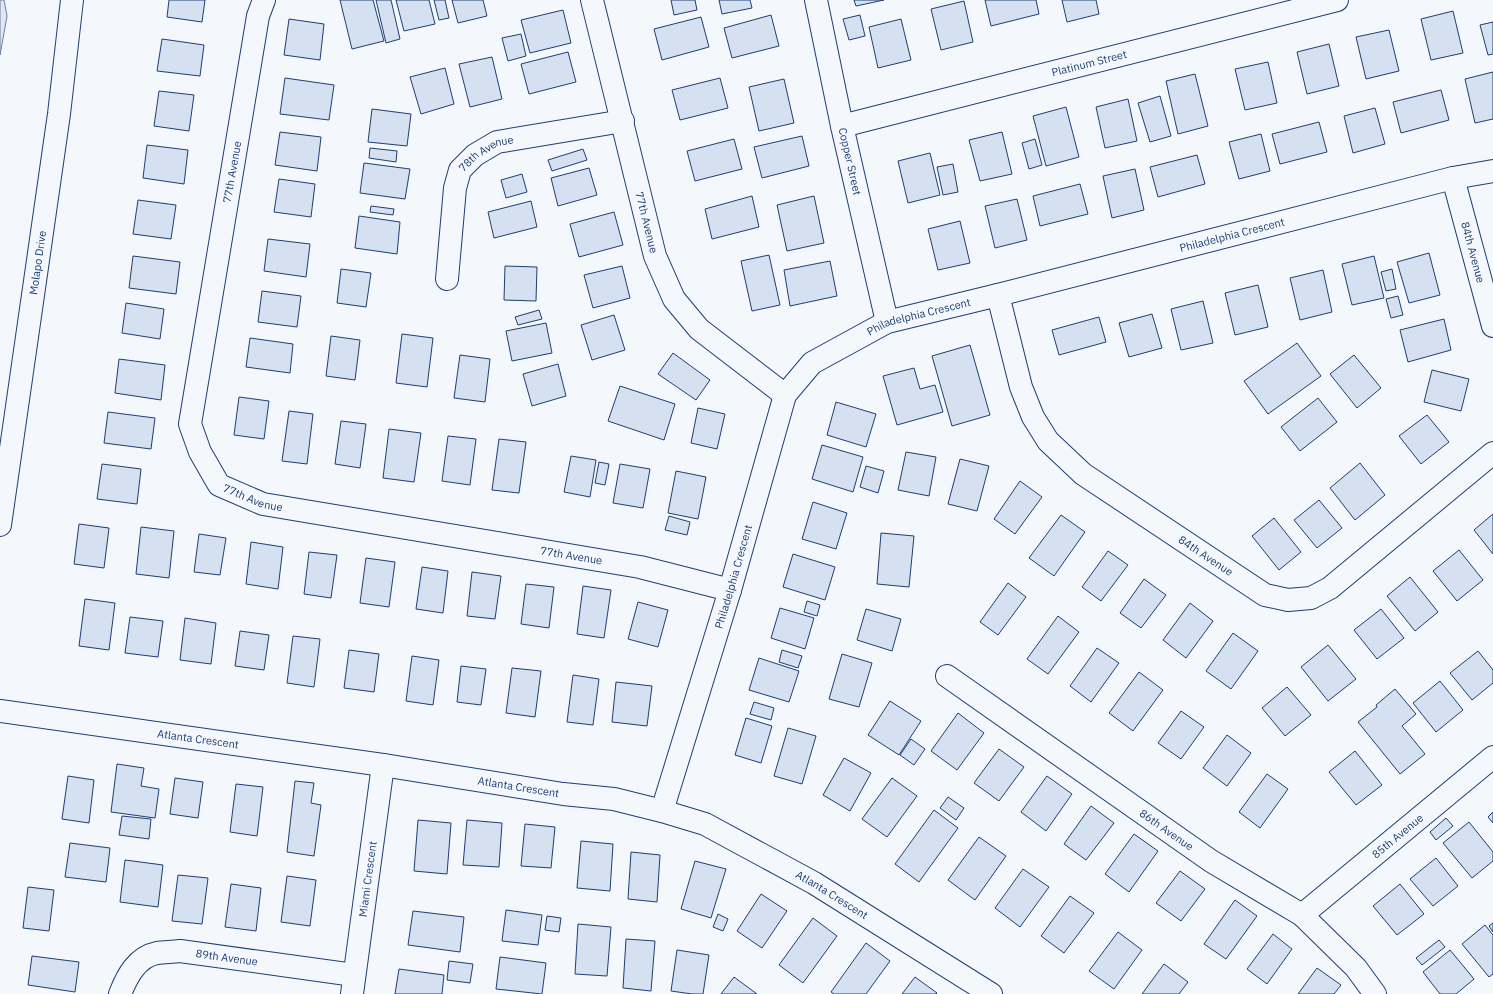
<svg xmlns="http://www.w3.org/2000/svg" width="1493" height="994" font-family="'IBM Plex Sans',sans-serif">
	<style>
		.parking { fill: #e3e8f0; stroke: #687fa3 }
		.building { fill: #d5e0f0; stroke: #1d3f73 }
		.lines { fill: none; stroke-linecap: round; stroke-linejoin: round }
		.street-casing { stroke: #1d3f73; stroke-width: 24 }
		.street { stroke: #f4f7fb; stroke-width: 22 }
		.labels { text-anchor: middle; stroke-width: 3; stroke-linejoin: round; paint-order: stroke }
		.street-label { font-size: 11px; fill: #1d3f73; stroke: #f4f7fb }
	</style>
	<rect width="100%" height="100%" fill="#f4f7fb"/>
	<polygon class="parking" points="0,0 4,0 7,16 0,55"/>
	<g class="building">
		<polygon points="169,0 205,0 202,22 167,17"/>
		<polygon points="340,0 373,0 384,41 352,49"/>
		<polygon points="376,0 391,0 400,39 386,43"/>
		<polygon points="396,0 429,0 435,24 404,31"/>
		<polygon points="434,0 445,0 449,18 439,20"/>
		<polygon points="452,0 483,0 487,16 458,23"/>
		<polygon points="671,0 695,0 697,10 674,15"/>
		<polygon points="719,0 750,0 752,8 722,14"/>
		<polygon points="854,0 884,0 856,6"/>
		<polygon points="985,0 1036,0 1039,14 991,26"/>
		<polygon points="1062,0 1096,0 1099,14 1067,22"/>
		<polygon points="964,1 973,42 941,50 931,9"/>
		<polygon points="563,10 571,43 530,53 521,20"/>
		<polygon points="1453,11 1463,53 1431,60 1421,19"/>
		<polygon points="771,15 779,46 732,58 724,28"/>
		<polygon points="860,15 865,36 849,40 843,19"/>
		<polygon points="701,17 709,47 662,60 654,29"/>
		<polygon points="289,19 324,24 320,60 284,55"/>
		<polygon points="901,19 911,60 878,68 869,27"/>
		<polygon points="1493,22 1493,54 1488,55 1480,25"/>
		<polygon points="1389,30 1399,71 1366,79 1356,37"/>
		<polygon points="521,34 526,56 508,61 502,38"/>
		<polygon points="162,39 204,45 200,76 157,71"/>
		<polygon points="1329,44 1339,86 1307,94 1297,52"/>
		<polygon points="568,52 576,82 529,94 521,64"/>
		<polygon points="492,57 502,99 470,107 459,64"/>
		<polygon points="1268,62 1277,103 1245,110 1235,69"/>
		<polygon points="445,68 454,104 421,114 410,77"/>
		<polygon points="1493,72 1493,119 1475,123 1465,79"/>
		<polygon points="1195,74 1208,126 1178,134 1166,81"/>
		<polygon points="285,78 334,85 329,120 280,114"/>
		<polygon points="720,78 728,108 680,120 672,90"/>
		<polygon points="784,79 794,123 759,131 749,87"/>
		<polygon points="1441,90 1449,120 1401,133 1393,102"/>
		<polygon points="159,91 194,95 189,131 154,126"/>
		<polygon points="1160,96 1171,136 1150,142 1138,103"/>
		<polygon points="1128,99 1137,141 1105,148 1096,107"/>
		<polygon points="1066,107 1079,157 1046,166 1033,116"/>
		<polygon points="1375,108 1385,144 1353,153 1344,116"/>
		<polygon points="372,109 411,114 407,146 368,142"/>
		<polygon points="1319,122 1327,152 1280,164 1272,134"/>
		<polygon points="280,132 321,137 317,171 275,165"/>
		<polygon points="1002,132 1012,174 980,181 969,140"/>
		<polygon points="1261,134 1270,171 1239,179 1229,142"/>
		<polygon points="802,136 809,166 762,178 754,147"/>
		<polygon points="734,139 742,169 695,181 687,151"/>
		<polygon points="1035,139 1042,165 1029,169 1022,143"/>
		<polygon points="147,145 188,150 184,184 143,178"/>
		<polygon points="370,148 397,151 396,162 369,158"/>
		<polygon points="583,149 587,160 552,171 548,160"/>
		<polygon points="930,153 940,195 908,203 898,161"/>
		<polygon points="1197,155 1205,184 1158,197 1150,167"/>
		<polygon points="364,163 410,169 405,199 360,193"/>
		<polygon points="953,164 958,192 943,195 937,167"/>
		<polygon points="589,168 597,195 558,206 551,178"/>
		<polygon points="1135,169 1144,210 1112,218 1103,176"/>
		<polygon points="522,174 527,192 506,198 501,180"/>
		<polygon points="279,179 315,184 311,217 274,212"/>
		<polygon points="1080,184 1088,214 1040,226 1033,196"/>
		<polygon points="752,196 759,227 712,239 705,209"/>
		<polygon points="814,196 824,243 787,251 777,205"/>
		<polygon points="1017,199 1027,240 995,248 985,206"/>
		<polygon points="138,200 176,205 171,239 133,234"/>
		<polygon points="531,201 537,227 494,238 488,212"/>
		<polygon points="371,206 394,209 393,215 370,212"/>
		<polygon points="614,212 623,245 579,257 570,224"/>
		<polygon points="359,216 400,222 397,254 355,248"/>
		<polygon points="960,221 970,263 938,270 928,229"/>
		<polygon points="268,239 310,244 306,277 264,271"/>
		<polygon points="1429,253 1440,295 1409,303 1397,262"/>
		<polygon points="769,255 780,305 752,311 741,261"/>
		<polygon points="133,256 180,262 176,294 129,288"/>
		<polygon points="1374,256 1384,298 1352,305 1342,264"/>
		<polygon points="830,261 837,296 790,306 784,270"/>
		<polygon points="505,266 537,267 536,301 504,300"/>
		<polygon points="622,266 630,298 593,308 584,275"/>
		<polygon points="341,269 371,273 366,307 337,303"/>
		<polygon points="1392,269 1396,289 1386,291 1381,272"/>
		<polygon points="1323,270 1332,312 1300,320 1290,278"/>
		<polygon points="1258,285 1268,327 1235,335 1225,293"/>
		<polygon points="262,291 301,296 297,327 258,322"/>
		<polygon points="1398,296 1403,315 1391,318 1386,299"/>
		<polygon points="1203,301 1213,343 1181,350 1171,309"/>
		<polygon points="126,303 164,309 160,339 122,333"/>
		<polygon points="539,310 542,319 518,325 515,317"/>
		<polygon points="1152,314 1162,348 1129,357 1119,323"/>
		<polygon points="614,315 625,350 592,360 581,325"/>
		<polygon points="1099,317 1106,342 1059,355 1052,330"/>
		<polygon points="1444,319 1451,350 1408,362 1400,330"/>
		<polygon points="546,323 552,353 512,361 506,331"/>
		<polygon points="402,334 433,338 427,387 396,383"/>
		<polygon points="331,336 360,340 355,380 326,376"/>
		<polygon points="250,338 293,344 290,373 246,367"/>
		<polygon points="1297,343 1321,376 1268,414 1244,381"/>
		<polygon points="970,345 990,415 952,426 932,356"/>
		<polygon points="673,353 710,380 696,400 658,374"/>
		<polygon points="460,355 490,359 485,402 454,398"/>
		<polygon points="1354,355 1381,388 1357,408 1330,374"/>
		<polygon points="119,359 165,365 161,400 115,393"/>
		<polygon points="558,364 566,396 532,406 523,374"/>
		<polygon points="914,368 920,389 935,385 943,412 897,425 883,376"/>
		<polygon points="1432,370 1469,379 1461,411 1424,402"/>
		<polygon points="620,386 675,404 664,440 608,421"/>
		<polygon points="239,397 269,401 264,439 234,435"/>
		<polygon points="1318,398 1337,422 1300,451 1281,427"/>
		<polygon points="836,402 876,414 866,447 827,435"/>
		<polygon points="698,408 725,414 717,449 691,443"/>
		<polygon points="289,411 313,414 307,464 282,461"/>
		<polygon points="108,412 155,418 151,449 104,443"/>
		<polygon points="1427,415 1449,442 1421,464 1399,436"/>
		<polygon points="341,421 366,424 360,468 335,464"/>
		<polygon points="389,429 421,433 414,482 383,478"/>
		<polygon points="448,436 476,439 470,485 442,481"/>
		<polygon points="499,439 526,442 519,493 492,490"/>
		<polygon points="822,445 863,457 853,492 812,479"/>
		<polygon points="906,452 936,457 929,496 898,490"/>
		<polygon points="571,456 596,460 590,497 564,492"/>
		<polygon points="960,459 989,466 977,511 948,504"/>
		<polygon points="599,462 609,464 605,485 595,483"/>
		<polygon points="1360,463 1385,495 1355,520 1330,488"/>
		<polygon points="102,464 141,469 137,504 97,499"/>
		<polygon points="620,464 650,469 643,508 613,503"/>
		<polygon points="866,466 884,471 878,493 860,487"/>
		<polygon points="676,471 706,477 698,519 668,513"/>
		<polygon points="1020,481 1042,497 1015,534 994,519"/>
		<polygon points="1319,500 1342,528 1317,548 1294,520"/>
		<polygon points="813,502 847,513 836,549 802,539"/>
		<polygon points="1493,514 1493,554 1474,530"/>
		<polygon points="1061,515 1085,532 1054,576 1029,558"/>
		<polygon points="669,516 690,522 687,535 665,530"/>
		<polygon points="1274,518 1301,552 1279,570 1252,536"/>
		<polygon points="79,524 109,528 104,568 74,564"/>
		<polygon points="141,527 174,531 169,578 136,574"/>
		<polygon points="881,533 914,536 909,587 877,584"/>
		<polygon points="199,534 226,538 220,575 194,572"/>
		<polygon points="251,542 283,547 278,589 246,584"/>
		<polygon points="1459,550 1483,580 1457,601 1433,571"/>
		<polygon points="1108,551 1128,565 1101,601 1082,587"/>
		<polygon points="309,552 337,555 331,598 304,594"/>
		<polygon points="793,554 835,567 825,600 783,587"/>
		<polygon points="366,558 395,562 389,607 360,603"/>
		<polygon points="422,567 448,571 443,613 416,609"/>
		<polygon points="472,572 501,576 495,619 467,616"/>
		<polygon points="1410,577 1438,612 1415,631 1387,596"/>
		<polygon points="1144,579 1166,595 1141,628 1120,613"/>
		<polygon points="1008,583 1026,597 998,635 980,622"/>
		<polygon points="526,584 554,587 549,628 521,624"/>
		<polygon points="583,586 611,590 604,638 577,634"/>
		<polygon points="85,599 115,603 109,650 79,646"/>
		<polygon points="807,601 820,605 817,616 804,612"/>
		<polygon points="638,602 668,610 658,647 628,639"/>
		<polygon points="1190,603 1213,621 1186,658 1163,640"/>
		<polygon points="780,608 814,618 805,649 771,638"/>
		<polygon points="866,609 901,619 892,651 857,640"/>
		<polygon points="1381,609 1404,638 1377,659 1354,630"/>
		<polygon points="1058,616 1079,632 1048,674 1027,659"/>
		<polygon points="130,617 163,621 158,657 125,653"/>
		<polygon points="185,618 216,623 211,664 180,660"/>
		<polygon points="240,631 269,635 264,670 235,666"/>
		<polygon points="1233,633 1258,651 1231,689 1206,671"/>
		<polygon points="293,636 320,639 314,687 287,683"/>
		<polygon points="1328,645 1356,679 1328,701 1301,667"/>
		<polygon points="1097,648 1119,663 1091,702 1070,686"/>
		<polygon points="349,650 379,654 374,692 344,688"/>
		<polygon points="782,650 802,656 798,668 779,662"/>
		<polygon points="1478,651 1493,670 1493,683 1472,700 1450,673"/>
		<polygon points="842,654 872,663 859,707 829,699"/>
		<polygon points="412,656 439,660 433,705 406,701"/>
		<polygon points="759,658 799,671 789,702 749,690"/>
		<polygon points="461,666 486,669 481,705 457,702"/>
		<polygon points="512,668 541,671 535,717 506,713"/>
		<polygon points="1139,672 1163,690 1133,731 1109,713"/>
		<polygon points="573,675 599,679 593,725 567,722"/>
		<polygon points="1440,681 1463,710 1436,732 1413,703"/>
		<polygon points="616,682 652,686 647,726 612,722"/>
		<polygon points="1287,687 1311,715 1285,736 1262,708"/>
		<polygon points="1395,689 1416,714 1402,726 1425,754 1400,774 1358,722 1377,707 1376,705"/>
		<polygon points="890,701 921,721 899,755 868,735"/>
		<polygon points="754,702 774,708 771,720 750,714"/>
		<polygon points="1181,711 1204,727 1181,759 1158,743"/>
		<polygon points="958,713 984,733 957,770 931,751"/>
		<polygon points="746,718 772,726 761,763 735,755"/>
		<polygon points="788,728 816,736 802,784 774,776"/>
		<polygon points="1227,735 1251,753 1227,786 1203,768"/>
		<polygon points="911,739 925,749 914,765 900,755"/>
		<polygon points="999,749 1024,767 999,801 974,783"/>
		<polygon points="1355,751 1382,785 1356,805 1329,772"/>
		<polygon points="844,758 871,773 850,811 823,795"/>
		<polygon points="117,764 144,768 141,786 159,789 155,818 111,812"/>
		<polygon points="1267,774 1288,789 1260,828 1239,812"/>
		<polygon points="68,776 94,780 89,823 62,819"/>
		<polygon points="1047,776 1072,794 1046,831 1021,812"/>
		<polygon points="175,778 203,782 198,818 170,814"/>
		<polygon points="892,778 917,796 887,837 862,819"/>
		<polygon points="295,781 314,783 311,803 321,805 314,856 287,852"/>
		<polygon points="236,784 263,787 257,836 230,832"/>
		<polygon points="948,797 964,808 956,820 940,808"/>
		<polygon points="1091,806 1114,823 1086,860 1064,844"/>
		<polygon points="934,810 958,828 919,882 895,864"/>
		<polygon points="1493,812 1493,823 1488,817"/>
		<polygon points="122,816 151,819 149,839 119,835"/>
		<polygon points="1446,818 1453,826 1436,840 1430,832"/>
		<polygon points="418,820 451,823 447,874 414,871"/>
		<polygon points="467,820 502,823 499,867 463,865"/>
		<polygon points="1469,822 1493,852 1493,861 1472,878 1443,843"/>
		<polygon points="525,824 555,827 551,868 521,866"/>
		<polygon points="1134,834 1158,851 1129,892 1105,874"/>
		<polygon points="979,837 1006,856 975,900 948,880"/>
		<polygon points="581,841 613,844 610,891 577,888"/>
		<polygon points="70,843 110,848 106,882 65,877"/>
		<polygon points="631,852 660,855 657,902 628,899"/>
		<polygon points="1436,858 1458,886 1433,906 1410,879"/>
		<polygon points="125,860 163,865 158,907 120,902"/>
		<polygon points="695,861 726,869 711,918 681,909"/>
		<polygon points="1023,869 1049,887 1020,927 995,908"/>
		<polygon points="1180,871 1205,889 1181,921 1156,903"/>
		<polygon points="178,875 208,878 202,924 172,921"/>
		<polygon points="287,876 316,880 310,926 281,922"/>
		<polygon points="231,884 261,888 256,931 225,927"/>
		<polygon points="1400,884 1424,914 1397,935 1373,906"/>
		<polygon points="28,887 54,890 49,931 23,928"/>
		<polygon points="761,894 787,911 762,948 737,931"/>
		<polygon points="1070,896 1094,913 1064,953 1041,936"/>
		<polygon points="1235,900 1257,916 1226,959 1204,944"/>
		<polygon points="506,910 542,915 538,945 502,941"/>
		<polygon points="413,911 464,917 460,952 408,945"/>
		<polygon points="718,914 728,919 723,931 713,927"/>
		<polygon points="547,916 561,918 559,932 545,930"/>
		<polygon points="813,918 837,936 803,983 779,965"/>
		<polygon points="1493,923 1493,932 1489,926"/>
		<polygon points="578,924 611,927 607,976 575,974"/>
		<polygon points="1485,925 1493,935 1493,974 1489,977 1462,944"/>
		<polygon points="1118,932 1142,950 1114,989 1089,971"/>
		<polygon points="1273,934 1292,949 1267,984 1247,969"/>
		<polygon points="626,939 655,941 651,991 623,988"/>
		<polygon points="1439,940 1445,947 1422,965 1416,958"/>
		<polygon points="866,943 890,961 866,994 834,994 831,992"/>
		<polygon points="677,950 709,955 703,994 692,994 671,991"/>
		<polygon points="1450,950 1474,979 1456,994 1440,994 1423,972"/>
		<polygon points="32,956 79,962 75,992 28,985"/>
		<polygon points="500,957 546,963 542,994 496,989"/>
		<polygon points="449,961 473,964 470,983 447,980"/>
		<polygon points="1164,964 1188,982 1179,994 1142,994"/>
		<polygon points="1317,968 1341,985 1334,994 1298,994"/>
		<polygon points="399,969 444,975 442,994 395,994"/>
		<polygon points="734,977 757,994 721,994"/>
		<polygon points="915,977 937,993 936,994 902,994"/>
	</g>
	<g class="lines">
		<defs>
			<g id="street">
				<path id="s1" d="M264,0L258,16L190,424L200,452L219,485L263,504L640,567L730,590"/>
				<path id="s2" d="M592,0L655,256L674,299L699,329L785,395"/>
				<path id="s3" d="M816,0L842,126L887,322"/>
				<path id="s4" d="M842,126L1337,0"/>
				<path id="s5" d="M1453,178L1493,326"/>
				<path id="s6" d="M447,279L455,188L460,170L475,155L497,142L623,121"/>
				<path id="s7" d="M998,295L1021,387L1033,417L1048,441L1083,474L1265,595L1288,600L1311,598L1330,588L1493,453"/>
				<path id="s8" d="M0,525L59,114L72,0"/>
				<path id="s9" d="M947,676L1211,861L1302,915L1356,968L1375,994"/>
				<path id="s10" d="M0,711L383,765L563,794L614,799L662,811L705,824L814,883L991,994"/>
				<path id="s11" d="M662,811L730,590L785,395L812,363L887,322L998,295L1453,178L1493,171"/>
				<path id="s12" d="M1302,915L1493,757"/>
				<path id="s13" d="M120,994C127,976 137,957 157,953C164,952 172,952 180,951L354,975"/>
				<path id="s14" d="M352,994L383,765"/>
			</g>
		</defs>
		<use href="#street" class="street-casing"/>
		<use href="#street" class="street"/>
	</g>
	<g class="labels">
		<g class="street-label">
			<text dy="4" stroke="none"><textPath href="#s4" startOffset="255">Platinum Street</textPath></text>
			<text dy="4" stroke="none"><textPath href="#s6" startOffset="142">78th Avenue</textPath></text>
			<text dy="4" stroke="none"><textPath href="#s3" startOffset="165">Copper Street</textPath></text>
			<text transform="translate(232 172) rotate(-80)" y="4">77th Avenue</text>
			<text dy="4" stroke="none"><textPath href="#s2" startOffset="229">77th Avenue</textPath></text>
			<text dy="4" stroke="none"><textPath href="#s11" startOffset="917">Philadelphia Crescent</textPath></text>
			<text dy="4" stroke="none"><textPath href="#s5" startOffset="77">84th Avenue</textPath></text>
			<text dy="4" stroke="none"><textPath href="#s8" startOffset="265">Molapo Drive</textPath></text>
			<text dy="4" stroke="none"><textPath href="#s11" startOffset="593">Philadelphia Crescent</textPath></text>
			<text dy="4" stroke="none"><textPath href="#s1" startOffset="535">77th Avenue</textPath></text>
			<text dy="4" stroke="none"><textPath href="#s1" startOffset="859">77th Avenue</textPath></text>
			<text dy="4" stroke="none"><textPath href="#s7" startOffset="351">84th Avenue</textPath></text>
			<text dy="4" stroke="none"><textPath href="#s11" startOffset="245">Philadelphia Crescent</textPath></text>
			<text dy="4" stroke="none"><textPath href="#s10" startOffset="200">Atlanta Crescent</textPath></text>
			<text dy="4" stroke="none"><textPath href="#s10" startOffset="524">Atlanta Crescent</textPath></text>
			<text dy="4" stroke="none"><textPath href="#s9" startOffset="268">86th Avenue</textPath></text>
			<text dy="4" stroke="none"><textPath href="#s12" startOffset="124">85th Avenue</textPath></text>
			<text dy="4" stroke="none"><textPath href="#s14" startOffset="116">Miami Crescent</textPath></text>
			<text dy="4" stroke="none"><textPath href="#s10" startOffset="860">Atlanta Crescent</textPath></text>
			<text dy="4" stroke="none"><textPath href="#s13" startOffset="128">89th Avenue</textPath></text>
		</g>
	</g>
</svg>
